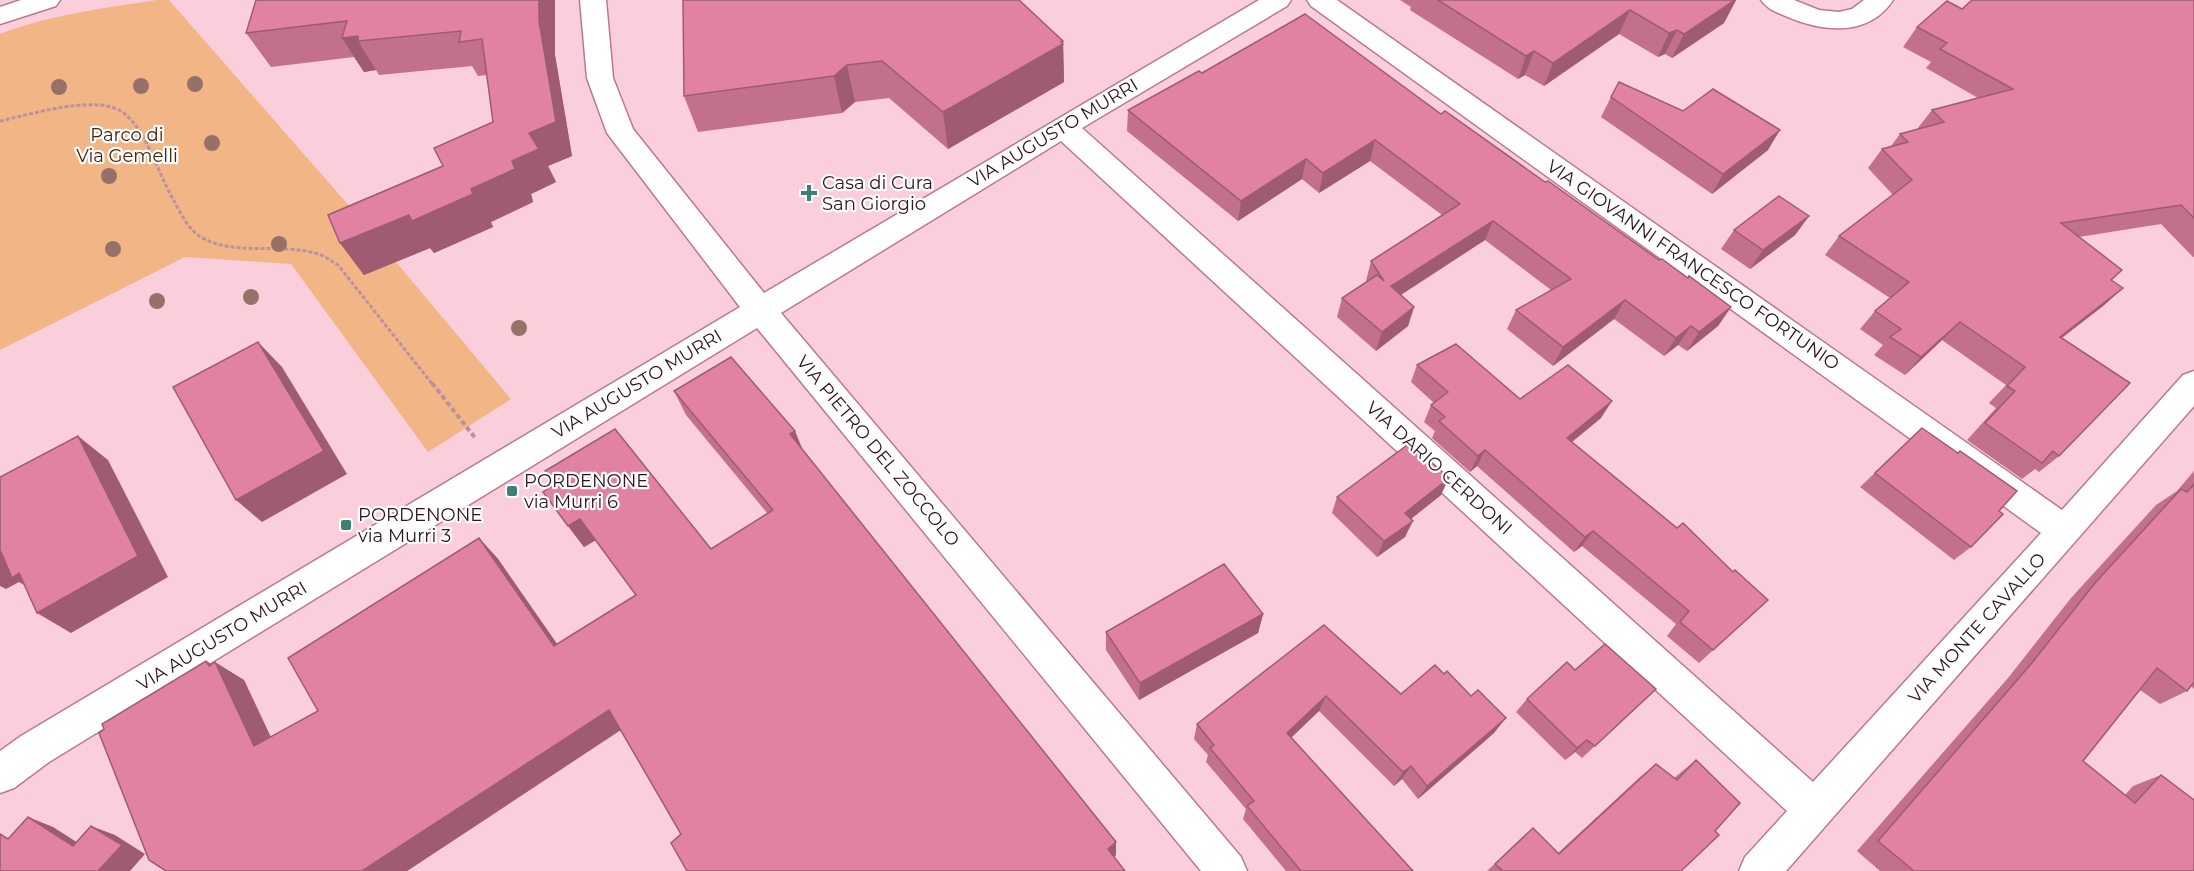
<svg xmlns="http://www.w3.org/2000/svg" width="2194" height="871" font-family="Montserrat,sans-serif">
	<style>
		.green { fill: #f2b586 }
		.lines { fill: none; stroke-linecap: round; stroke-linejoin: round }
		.street-casing { stroke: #bc788f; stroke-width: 3 }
		.path-far1 { stroke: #ba929f; stroke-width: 3; stroke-dasharray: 4 2; stroke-linecap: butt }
		.path { stroke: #ba929f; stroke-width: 4; stroke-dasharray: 5 3; stroke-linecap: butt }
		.street { fill: #fff; fill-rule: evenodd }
		.tree { fill: #967168 }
		.wall { fill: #c2708c }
		.shaded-wall { fill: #9e5b72 }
		.building { fill: #e182a3; stroke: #9e5b72; stroke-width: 1.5 }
		.poi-dot { fill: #3e8174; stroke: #fdfdfd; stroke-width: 2 }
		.labels { text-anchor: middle; stroke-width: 4.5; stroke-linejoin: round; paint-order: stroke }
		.street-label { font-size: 18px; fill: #2f141e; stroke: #fdfdfd }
		.park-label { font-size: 18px; fill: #442509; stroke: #fdfdfd }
		.poi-label { font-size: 18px; fill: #2f141e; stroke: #fdfdfd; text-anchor: start }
	</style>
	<rect width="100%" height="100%" fill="#fbcedb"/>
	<path class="green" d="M157,0H169L344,200L511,399L428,452L291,264L185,257L0,350V34C50,15 104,8 157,0Z"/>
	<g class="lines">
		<defs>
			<g id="street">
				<polygon points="21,0 60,0 56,6 0,24 0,7"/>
				<polygon points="580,0 606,0 613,78 633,129 764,293 1259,0 1291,0 1287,6 1082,128 1813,782 2041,533 1311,6 1307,0 1337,0 2062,510 2183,375 2194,371 2194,406 1786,871 1739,871 1745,857 1787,811 1061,141 781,313 1241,857 1247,871 1201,871 757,328 49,762 14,788 0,793 0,751 21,736 740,307 607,133 587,78"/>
				<path d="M1761,0H1794L1819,10L1839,12L1852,9L1864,0H1893C1869,37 1823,32 1788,17C1778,13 1767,9 1761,0Z"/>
			</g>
		</defs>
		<use href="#street" class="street-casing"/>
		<path class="path-far1" d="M0,121C29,115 100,92 125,114C148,134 157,171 172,197C180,211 187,229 201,237C235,257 281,242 318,254C325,256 331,261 338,265L433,385"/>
		<polyline class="path" points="432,383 476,439"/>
		<use href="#street" class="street"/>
	</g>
	<g class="tree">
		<circle cx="195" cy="84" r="8"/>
		<circle cx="141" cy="86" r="8"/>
		<circle cx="59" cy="87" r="8"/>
		<circle cx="212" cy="143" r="8"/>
		<circle cx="109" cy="176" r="8"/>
		<circle cx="279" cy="244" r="8"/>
		<circle cx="113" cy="249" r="8"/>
		<circle cx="251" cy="297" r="8"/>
		<circle cx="157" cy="301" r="8"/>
		<circle cx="519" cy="328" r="8"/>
	</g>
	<g class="wall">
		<polygon points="256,0 555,0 555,55 572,156 548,166 556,182 531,194 533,202 491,222 493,227 434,253 430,248 364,275 340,243 443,166 493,122 487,75 478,76 472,66 379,75 376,70 364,72 354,57 271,67 246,33"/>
		<polygon points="683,0 1063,41 1064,82 948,149 889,98 855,102 842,113 698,132 684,96"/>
		<polygon points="1400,0 1736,0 1724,23 1672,58 1665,54 1658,57 1619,34 1544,86 1525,75 1518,79 1410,10 1411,7"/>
		<polygon points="2194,0 2194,257 2193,257 2161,224 2079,237 2111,280 2123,288 2103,306 2062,338 2059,456 2039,472 2035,469 2022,479 1967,440 1996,408 1989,403 2006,385 1942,340 1905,375 1874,355 1883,345 1860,329 1875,311 1890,298 1825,255 1839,236 1893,195 1868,168 1882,149 1891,146 1900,134 1917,129 1932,110 1978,98 1926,68 1931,62 1903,47 1917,27 1962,9"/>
		<polygon points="1202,73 1441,114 1545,182 1659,260 1688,278 1731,307 1718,326 1687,351 1678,345 1664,356 1614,319 1553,366 1507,329 1516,310 1551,290 1485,240 1401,295 1414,307 1408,326 1376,351 1337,317 1342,298 1366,282 1366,281 1371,261 1442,215 1370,161 1319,193 1302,179 1238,221 1127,131 1128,110"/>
		<polygon points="1611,97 1683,111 1768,150 1712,194 1601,117"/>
		<polygon points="1809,216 1795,235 1750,269 1721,249 1734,230"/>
		<polygon points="1417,365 1520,399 1601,418 1572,442 1677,528 1768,600 1699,663 1667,636 1676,624 1582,546 1574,552 1477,466 1470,472 1432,438 1435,431 1424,422 1431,405 1434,403 1411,382"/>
		<polygon points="674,391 803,450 1116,855 1114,857 681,834 621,730 407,871 166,871 206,661 244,680 271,737 318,711 479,538 498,559 557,644 636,595 596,540 584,547 568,526 711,549 768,514 686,415"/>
		<polygon points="1922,428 1999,511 1971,547 1954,560 1860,487"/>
		<polygon points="2194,471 2194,689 2191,686 2187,691 2160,704 2140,690 2083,761 2125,795 2133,786 2161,775 2194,871 1880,871 1857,851 2008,678 2071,598 2156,505 2177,491"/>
		<polygon points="1441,495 1411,519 1405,537 1377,557 1332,513 1337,497"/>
		<polygon points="1263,614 1258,633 1139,700 1106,650 1106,632"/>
		<polygon points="1324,625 1401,694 1494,733 1418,799 1402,779 1394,786 1319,711 1291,738 1413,871 1286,871 1243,819 1246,809 1206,762 1208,755 1194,739 1197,724"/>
		<polygon points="1575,670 1656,689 1582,758 1575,752 1565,760 1516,712 1527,699"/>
		<polygon points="1696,760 1715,831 1681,871 1487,871 1533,828 1558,853 1640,777 1656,764 1674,778"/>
	</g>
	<g class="shaded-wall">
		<polygon points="539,0 555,0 555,55 572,156 548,166 556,182 531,194 533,202 491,222 493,227 434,253 430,248 364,275 340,243 471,189 512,161 539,21"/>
		<polygon points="1735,0 1736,0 1724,23 1672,58 1684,34"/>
		<polygon points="1630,10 1619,34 1544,86 1553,63"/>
		<polygon points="1677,30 1665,54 1658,57 1669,33"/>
		<polygon points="358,36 358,41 376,70 364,72 342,38"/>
		<polygon points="1063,41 1064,82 948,149 943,112"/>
		<polygon points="1534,51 1525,75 1518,79 1526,56"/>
		<polygon points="847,65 855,102 842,113 834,76"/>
		<polygon points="1780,130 1768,150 1712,194 1723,174"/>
		<polygon points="1375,140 1370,161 1319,193 1323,173"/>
		<polygon points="1306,159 1302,179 1238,221 1241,201"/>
		<polygon points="1809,216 1795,235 1750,269 1763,250"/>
		<polygon points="1493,221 1485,240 1385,305 1391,286"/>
		<polygon points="2123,288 2103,306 2040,354 2060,337"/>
		<polygon points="1625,300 1614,319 1553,366 1563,347"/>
		<polygon points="1414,307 1408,326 1376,351 1382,332"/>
		<polygon points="1731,307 1718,326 1687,351 1699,332"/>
		<polygon points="1960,322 1942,340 1905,375 1921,357"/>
		<polygon points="1691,326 1678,345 1664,356 1676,338"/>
		<polygon points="258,342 282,367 347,474 262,522 236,500"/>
		<polygon points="1612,401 1601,418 1557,454 1567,438"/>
		<polygon points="795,431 804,453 790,434"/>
		<polygon points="78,436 108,460 168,577 71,633 37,613"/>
		<polygon points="1485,450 1477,466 1470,472 1478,456"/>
		<polygon points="1449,478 1441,495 1398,529 1405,513"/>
		<polygon points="580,519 596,540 584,547 568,526"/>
		<polygon points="1413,521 1405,537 1377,557 1384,541"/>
		<polygon points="1593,531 1582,546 1574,552 1585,537"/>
		<polygon points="479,538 498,559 571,664 554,646"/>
		<polygon points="0,552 1,552 47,598 19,582 6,589 0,586"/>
		<polygon points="1263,614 1258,633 1139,700 1140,683"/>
		<polygon points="206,661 219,669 215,662 244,680 282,762 254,746"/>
		<polygon points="1326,696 1319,711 1281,747 1287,733"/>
		<polygon points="609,710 625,727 407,871 362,871"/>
		<polygon points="1506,718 1494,733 1418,799 1427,786"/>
		<polygon points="1587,740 1575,752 1565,760 1577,748"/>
		<polygon points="1411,766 1402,779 1394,786 1403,772"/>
		<polygon points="28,817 53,827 97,855 73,846"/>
		<polygon points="91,826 115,835 145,854 130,871 98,871"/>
		<polygon points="1116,842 1116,855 1107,862 1108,849"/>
	</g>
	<g class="building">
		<polygon points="256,0 539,0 539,21 556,122 529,133 539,149 512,161 515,169 471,189 473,194 412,221 409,215 340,243 328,215 443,166 434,148 493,122 482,39 459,42 461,31 358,41 358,36 342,38 347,21 246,33"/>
		<polygon points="683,0 1019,0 1063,41 1061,42 1063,44 943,112 882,61 847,65 834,76 684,96"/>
		<polygon points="1438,0 1735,0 1684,34 1677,30 1669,33 1630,10 1553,63 1534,51 1526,56"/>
		<polygon points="1972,0 2194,0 2194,218 2181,205 2061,223 2122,270 2111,280 2123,288 2060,337 2130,383 2059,456 2053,451 2042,463 1985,423 2015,391 2007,386 2025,367 1960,322 1921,357 1890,337 1901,329 1875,311 1909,282 1839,236 1912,180 1882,149 1908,142 1900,134 1944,122 1932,110 2013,89 1940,49 1947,43 1917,27 1947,1 1962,9"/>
		<polygon points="1305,14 1441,114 1445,111 1545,182 1548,181 1659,260 1662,259 1688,278 1689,276 1731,307 1699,332 1691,326 1676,338 1625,300 1563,347 1516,310 1571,279 1493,221 1391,286 1414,307 1382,332 1342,298 1377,275 1384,281 1371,261 1460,204 1375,140 1323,173 1306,159 1241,201 1128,110 1199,71 1202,73"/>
		<polygon points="1619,82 1683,111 1713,89 1780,130 1723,174 1611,97"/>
		<polygon points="1779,196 1809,216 1763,250 1734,230"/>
		<polygon points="258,342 324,451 236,500 173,387"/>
		<polygon points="1456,344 1520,399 1568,365 1612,401 1567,438 1677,528 1683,523 1733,572 1735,570 1768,600 1713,650 1680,622 1689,611 1593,531 1585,537 1485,450 1478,456 1439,421 1445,417 1431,405 1448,392 1417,365"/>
		<polygon points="731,357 795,431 790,434 1116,842 1108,849 1125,871 687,871 671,843 681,834 609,710 362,871 166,871 149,860 99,733 104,729 102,724 206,661 209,666 215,662 254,746 318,711 288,658 479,538 554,646 636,595 580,519 568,526 543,492 555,484 545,471 615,429 711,549 773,510 674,391"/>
		<polygon points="1922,428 1958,453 1960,451 2017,491 1999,511 2003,514 1971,547 1875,473"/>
		<polygon points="78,436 138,556 37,613 19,573 12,578 1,552 0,552 0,477"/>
		<polygon points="1410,443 1449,478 1405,513 1413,521 1384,541 1337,497"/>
		<polygon points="2194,484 2194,682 2187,691 2157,668 2083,761 2135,803 2161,775 2194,800 2194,871 1914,871 1878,841 2031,664 2095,583 2181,489 2187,492"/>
		<polygon points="1224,564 1263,614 1140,683 1106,632"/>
		<polygon points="1324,625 1401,694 1435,665 1444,674 1447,671 1471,696 1478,690 1506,718 1427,786 1411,766 1403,772 1326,696 1287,733 1413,871 1301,871 1247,806 1254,801 1210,748 1214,745 1197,724"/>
		<polygon points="1605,644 1656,689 1595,746 1587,740 1577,748 1527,699 1567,662 1575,670"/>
		<polygon points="1696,760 1740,803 1715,831 1719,835 1681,871 1503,871 1495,864 1533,828 1559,854 1656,764 1677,780"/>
		<polygon points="28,817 73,846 91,826 122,845 98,871 0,871 0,834 8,839"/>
	</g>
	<g class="poi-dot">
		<path d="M806 184h6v6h6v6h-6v6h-6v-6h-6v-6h6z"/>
		<rect x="506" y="485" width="12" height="12" rx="3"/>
		<rect x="340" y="519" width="12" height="12" rx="3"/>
	</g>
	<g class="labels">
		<g class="street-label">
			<text transform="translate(1053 133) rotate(-31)" y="6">VIA AUGUSTO MURRI</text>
			<text transform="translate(1693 265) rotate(35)" y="6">VIA GIOVANNI FRANCESCO FORTUNIO</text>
			<text transform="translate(637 384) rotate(-31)" y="6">VIA AUGUSTO MURRI</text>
			<text transform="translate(878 451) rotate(50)" y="6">VIA PIETRO DEL ZOCCOLO</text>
			<text transform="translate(1439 468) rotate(42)" y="6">VIA DARIO CERDONI</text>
			<text transform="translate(1977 628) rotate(-48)" y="6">VIA MONTE CAVALLO</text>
			<text transform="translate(222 636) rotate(-31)" y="6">VIA AUGUSTO MURRI</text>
		</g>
		<g class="park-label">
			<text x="127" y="141">Parco di<tspan x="127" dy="21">Via Gemelli</tspan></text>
		</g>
		<g class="poi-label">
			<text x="822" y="189">Casa di Cura<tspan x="822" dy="21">San Giorgio</tspan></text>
			<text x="524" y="487">PORDENONE<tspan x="524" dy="21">via Murri 6</tspan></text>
			<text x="358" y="521">PORDENONE<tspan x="358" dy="21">via Murri 3</tspan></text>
		</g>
	</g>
</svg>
